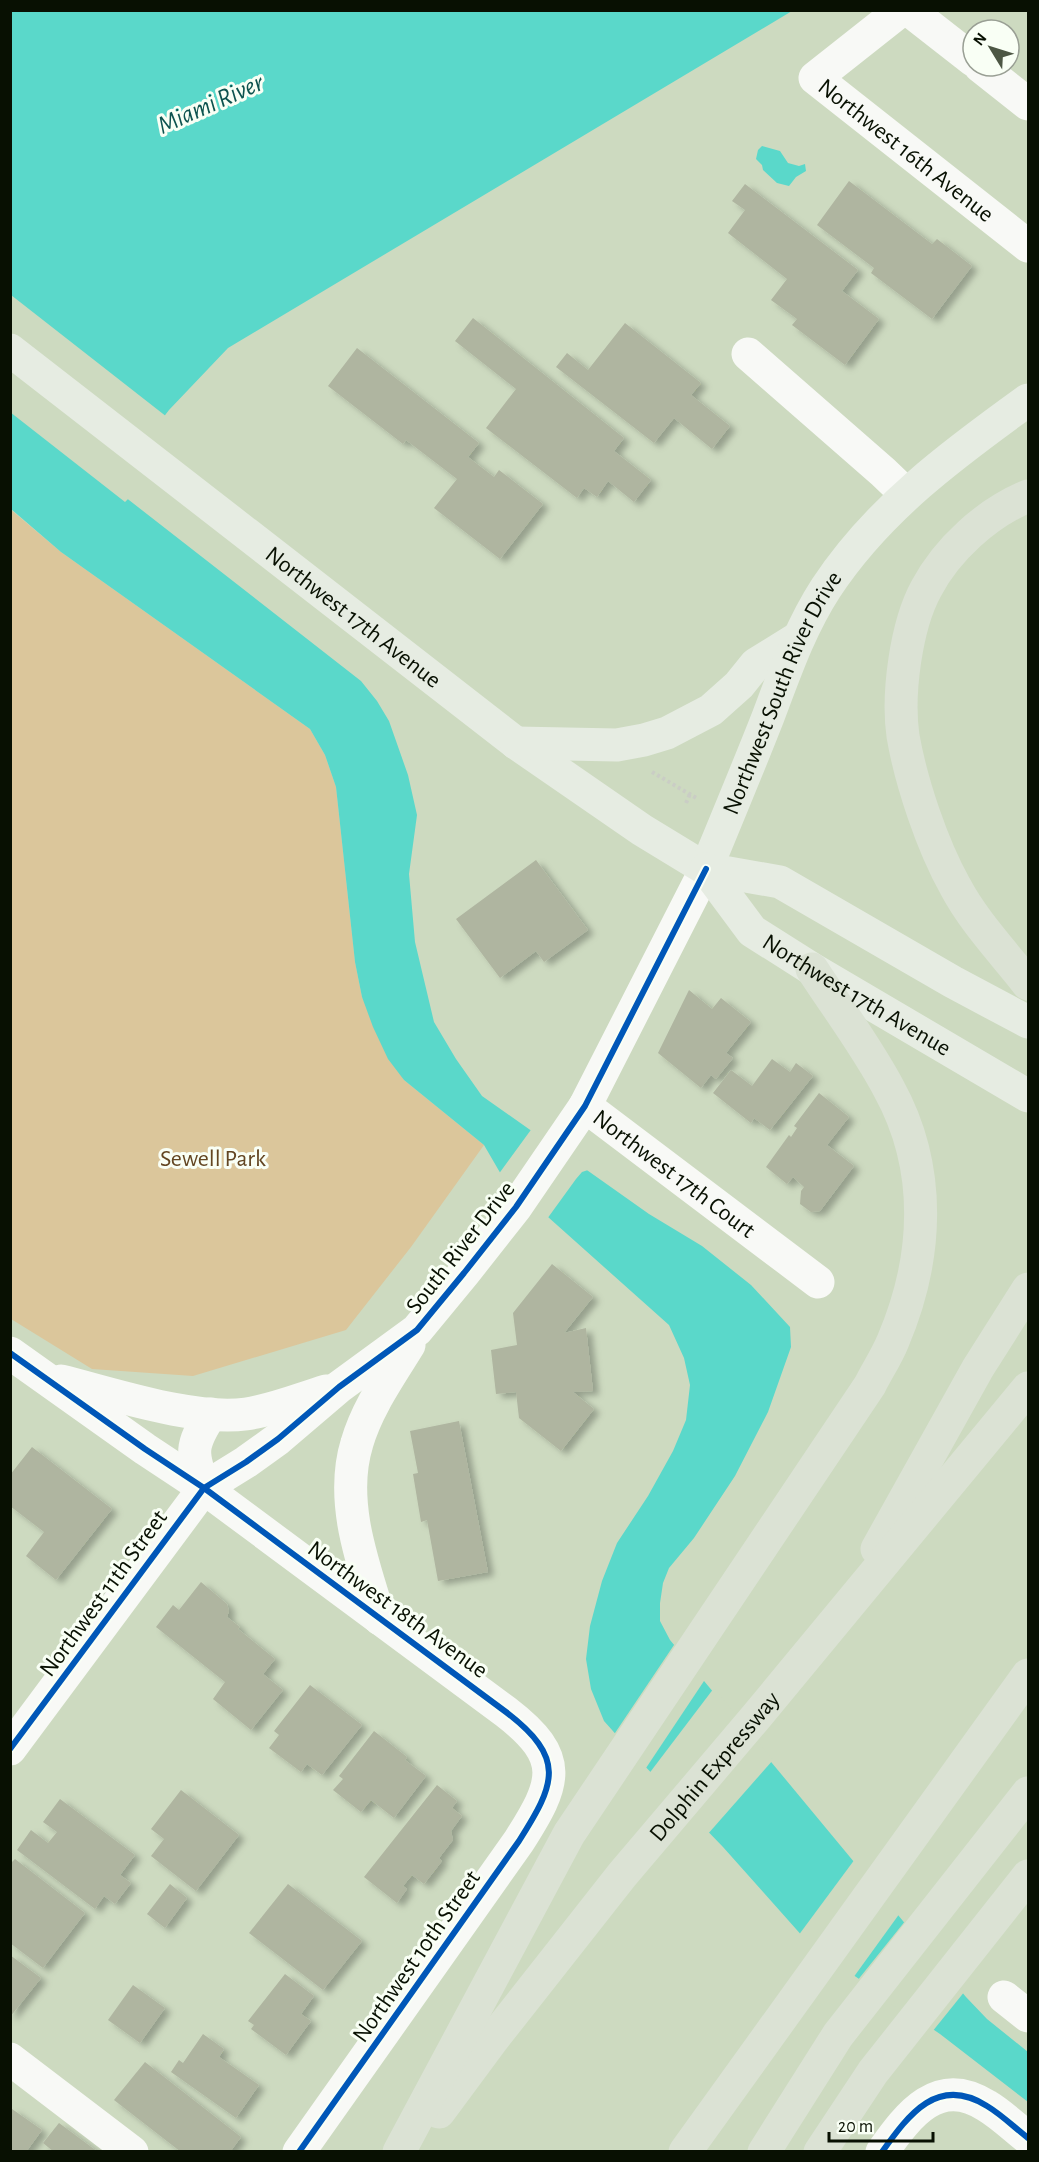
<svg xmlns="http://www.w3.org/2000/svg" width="1039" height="2162" font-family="'Alegreya Sans',sans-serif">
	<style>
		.green { fill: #dbc69b }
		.water { fill: #5ad8ca }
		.pier { fill: #cddac0 }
		.building { fill: #afb5a0; filter: url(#shadow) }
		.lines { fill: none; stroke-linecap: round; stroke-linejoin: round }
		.path { stroke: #cacdc5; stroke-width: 4; stroke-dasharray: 3 3; stroke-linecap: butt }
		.minor { stroke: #f8f9f6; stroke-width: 33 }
		.major { stroke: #e6ece2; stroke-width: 33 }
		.highway { stroke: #dbe2d4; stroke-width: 33 }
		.cycleway-casing { stroke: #f9fff5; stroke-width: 10 }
		.cycleway { stroke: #0057b8; stroke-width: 6 }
		.labels { text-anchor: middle; stroke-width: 6; stroke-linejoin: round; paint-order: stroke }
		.street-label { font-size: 24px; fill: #081002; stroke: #f9fff5 }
		.park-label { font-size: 24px; fill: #634622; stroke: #f9fff5 }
		.water-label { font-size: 26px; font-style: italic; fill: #0d534f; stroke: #f9fff5 }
	</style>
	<defs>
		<filter id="shadow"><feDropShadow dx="6" dy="4" stdDeviation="3" flood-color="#0004"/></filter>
	</defs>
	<rect width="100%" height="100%" fill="#cddac0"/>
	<polygon class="green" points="10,509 61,552 310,729 325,755 336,787 355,962 362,997 404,1080 484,1145 411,1247 346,1330 193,1376 92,1369 11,1319"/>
	<g class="water">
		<polygon points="11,11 792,11 228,348 169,410 111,486 361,681 377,701 389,721 408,775 417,815 409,874 415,942 434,1022 456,1059 482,1096 649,1214 702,1246 751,1285 790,1327 791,1347 768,1412 735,1476 694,1538 669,1568 663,1583 660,1603 660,1621 670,1640 966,1997 987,2019 1028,2052 1028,2102 940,2034 812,1947 723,1847 637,1758 604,1721 591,1689 586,1659 590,1626 602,1581 617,1543 648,1496 673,1451 686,1420 690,1385 684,1358 669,1325 502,1176 484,1145 404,1080 388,1059 373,1027 362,997 355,962 336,787 325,755 310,729 61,552 11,509"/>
		<polygon points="762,146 780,151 788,163 799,166 805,164 806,171 796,177 789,186 777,183 763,170 762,165 756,159 758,150"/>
	</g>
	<g class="pier">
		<polygon points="11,295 167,417 115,485 130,497 125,502 10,412"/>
		<polygon points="533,1127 591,1169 582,1172 576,1179 547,1219 498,1175"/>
		<polygon points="676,1642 706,1678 644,1771 613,1736"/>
		<polygon points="714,1688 773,1760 707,1835 648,1775"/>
		<polygon points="855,1859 900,1913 853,1978 810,1949 798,1936"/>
		<polygon points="906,1920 965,1991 932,2032 857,1981"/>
	</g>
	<g class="building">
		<polygon points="849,181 932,244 937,239 972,266 932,319 871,273 874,268 817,225"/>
		<polygon points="745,184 858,270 842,291 879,319 845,365 792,325 797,319 771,300 787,279 728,233 745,210 732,201"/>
		<polygon points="473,318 624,438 614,451 651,480 634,502 608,481 597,497 584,488 577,498 486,428 516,389 455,341"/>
		<polygon points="625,323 701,383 691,395 730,426 712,449 674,418 654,443 556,367 567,353 588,370"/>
		<polygon points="357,348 479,443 468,457 494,477 499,470 543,504 500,559 434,508 457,479 406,440 403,444 328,386"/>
		<polygon points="536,860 588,930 544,962 536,951 500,978 456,919"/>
		<polygon points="689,990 712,1009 721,998 751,1022 726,1053 733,1058 716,1079 711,1075 701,1088 658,1053"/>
		<polygon points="772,1059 790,1072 796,1063 813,1076 770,1130 754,1118 751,1123 713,1093 731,1070 752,1086"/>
		<polygon points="819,1093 849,1117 827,1145 854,1166 820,1211 811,1212 800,1204 801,1191 804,1187 793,1177 787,1184 766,1167 789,1135 791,1137 797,1128 794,1126"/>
		<polygon points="552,1264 593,1297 564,1333 586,1328 593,1391 573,1392 594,1409 561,1451 519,1418 516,1392 496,1394 491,1350 517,1345 513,1313"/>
		<polygon points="459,1421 488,1572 438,1581 427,1520 421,1522 413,1474 418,1473 410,1431"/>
		<polygon points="32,1447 112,1509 56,1580 26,1556 44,1532 10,1506 10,1475"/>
		<polygon points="201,1582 227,1604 229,1611 227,1617 240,1627 238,1629 275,1659 263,1674 283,1690 251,1730 213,1699 225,1682 156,1627 173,1605 179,1610"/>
		<polygon points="310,1685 362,1725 322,1775 307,1764 301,1772 269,1748 279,1735 274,1731"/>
		<polygon points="374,1731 407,1757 405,1760 426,1776 394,1818 371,1800 361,1812 333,1790 343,1779 339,1776"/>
		<polygon points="437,1785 457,1801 452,1808 462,1816 451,1831 453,1840 439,1858 442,1861 424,1884 412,1875 403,1886 407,1889 397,1903 364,1877"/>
		<polygon points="181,1790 239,1835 196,1891 151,1856 164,1839 151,1829"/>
		<polygon points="60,1799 135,1855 120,1875 131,1883 115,1904 104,1896 95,1909 17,1850 31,1830 48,1843 57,1832 43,1822"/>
		<polygon points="15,1859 85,1913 43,1968 10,1943 10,1864"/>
		<polygon points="170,1884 187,1898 165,1928 147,1914"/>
		<polygon points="288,1884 362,1941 323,1990 249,1933"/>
		<polygon points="10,1955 41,1978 10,2017"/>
		<polygon points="285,1974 314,1996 301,2014 311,2021 286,2055 251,2029 254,2025 248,2021"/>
		<polygon points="133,1985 165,2008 140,2043 108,2020"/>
		<polygon points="203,2034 224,2049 219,2057 259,2085 236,2118 171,2072 179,2060 183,2063"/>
		<polygon points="145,2062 241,2137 230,2152 181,2152 114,2100"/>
		<polygon points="12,2109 42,2130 26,2152 10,2152 10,2112"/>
		<polygon points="59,2123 98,2152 54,2152 43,2143"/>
	</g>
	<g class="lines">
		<g class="path">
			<polyline points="652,772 698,799"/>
			<polyline points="686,803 690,794"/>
		</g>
		<g class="minor">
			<path id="s1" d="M901,10L815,78L1028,246"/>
			<polyline points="909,10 973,60"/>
			<polyline points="980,66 1028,104"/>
			<polyline points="748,354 883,472 906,494"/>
			<path id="s2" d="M585,1106L818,1282"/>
			<path d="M10,1353L145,1449L204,1488L506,1712C566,1758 556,1783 519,1841L299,2152"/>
			<path d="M61,1381C114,1394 193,1421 246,1414C273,1410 300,1399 326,1391"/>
			<path d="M204,1488C191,1453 190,1446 211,1414"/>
			<path d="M380,1619C363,1564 339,1501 357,1443C367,1408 390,1376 409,1345"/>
			<polyline points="10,1749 204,1488 246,1462 278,1439 339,1387 417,1330 464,1273 516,1207 585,1106 706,869"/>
			<polyline points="1004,1997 1028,2016"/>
			<polyline points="10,2059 132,2152"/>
			<path d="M882,2152C909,2114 938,2075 987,2106C1002,2115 1015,2128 1028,2138"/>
		</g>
		<g class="major">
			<path id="s3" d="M10,350L516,743L642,830L706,869L780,882L953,982L1028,1022"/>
			<polyline points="516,743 617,745 644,740 667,733 711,710 739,685 756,664 798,638"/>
			<path id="s4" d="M706,869C727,818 748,768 768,717C785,672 800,628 826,588C878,509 953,454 1028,400"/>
			<path id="s5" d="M706,869L752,931L812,969L1028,1096"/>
		</g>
		<g class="highway">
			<path d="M1028,496C987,513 947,549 926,589C906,626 897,694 903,736C911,782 932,845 955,886C974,922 1003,952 1028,984"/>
			<polyline points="877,1549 978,1368 1028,1289"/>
			<path id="s6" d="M439,2112L493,2039L622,1875L756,1717L1028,1388"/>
			<path d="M399,2152L569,1834L870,1385C877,1371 887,1356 893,1341C928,1259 933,1169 889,1089C867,1047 838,1009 812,969"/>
			<polyline points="685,2152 1028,1675"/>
			<polyline points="764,2152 838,2035 1028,1793"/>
			<polyline points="820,2152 873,2072 1028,1876"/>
		</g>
		<defs>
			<g id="cycleway">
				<path d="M10,1353L145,1449L204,1488L506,1712C566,1758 556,1783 519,1841L299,2152"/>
				<polyline points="10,1749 204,1488 246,1462 278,1439 339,1387 417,1330 464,1273 516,1207 585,1106 706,869"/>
				<path d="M882,2152C909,2114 938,2075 987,2106C1002,2115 1015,2128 1028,2138"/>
			</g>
		</defs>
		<use href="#cycleway" class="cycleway-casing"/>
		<use href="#cycleway" class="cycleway"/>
	</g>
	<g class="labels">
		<g class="street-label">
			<text dy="8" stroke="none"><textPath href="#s1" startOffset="226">Northwest 16th Avenue</textPath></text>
			<text dy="8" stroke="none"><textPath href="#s3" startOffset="435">Northwest 17th Avenue</textPath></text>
			<text dy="8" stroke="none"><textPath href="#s4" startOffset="192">Northwest South River Drive</textPath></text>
			<text dy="8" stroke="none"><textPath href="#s5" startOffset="200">Northwest 17th Avenue</textPath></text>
			<text dy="8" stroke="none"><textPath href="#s2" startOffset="112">Northwest 17th Court</textPath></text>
			<text transform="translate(460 1247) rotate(-52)" y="8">South River Drive</text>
			<text transform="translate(103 1593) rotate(-54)" y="8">Northwest 11th Street</text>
			<text transform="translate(398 1609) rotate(36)" y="8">Northwest 18th Avenue</text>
			<text dy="8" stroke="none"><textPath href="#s6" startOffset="442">Dolphin Expressway</textPath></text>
			<text transform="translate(416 1956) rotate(-55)" y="8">Northwest 10th Street</text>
		</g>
		<g class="park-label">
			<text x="213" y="1166">Sewell Park</text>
		</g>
		<g class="water-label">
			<text transform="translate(210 103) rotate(-24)" y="9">Miami River</text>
		</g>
	</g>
	<rect width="1039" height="2162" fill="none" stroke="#081002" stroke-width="24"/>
	<g transform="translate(991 48) rotate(308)"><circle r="28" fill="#f9fff5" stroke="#999f94" stroke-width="1.5"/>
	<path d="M0-4.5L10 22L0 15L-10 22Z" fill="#4d5744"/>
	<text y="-9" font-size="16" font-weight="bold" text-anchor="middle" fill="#081002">N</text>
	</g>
	<path d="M829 2132v9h104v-9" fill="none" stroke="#081002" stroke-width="3"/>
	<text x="838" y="2132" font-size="18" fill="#081002" stroke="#f9fff5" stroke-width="4.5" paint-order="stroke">20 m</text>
</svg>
